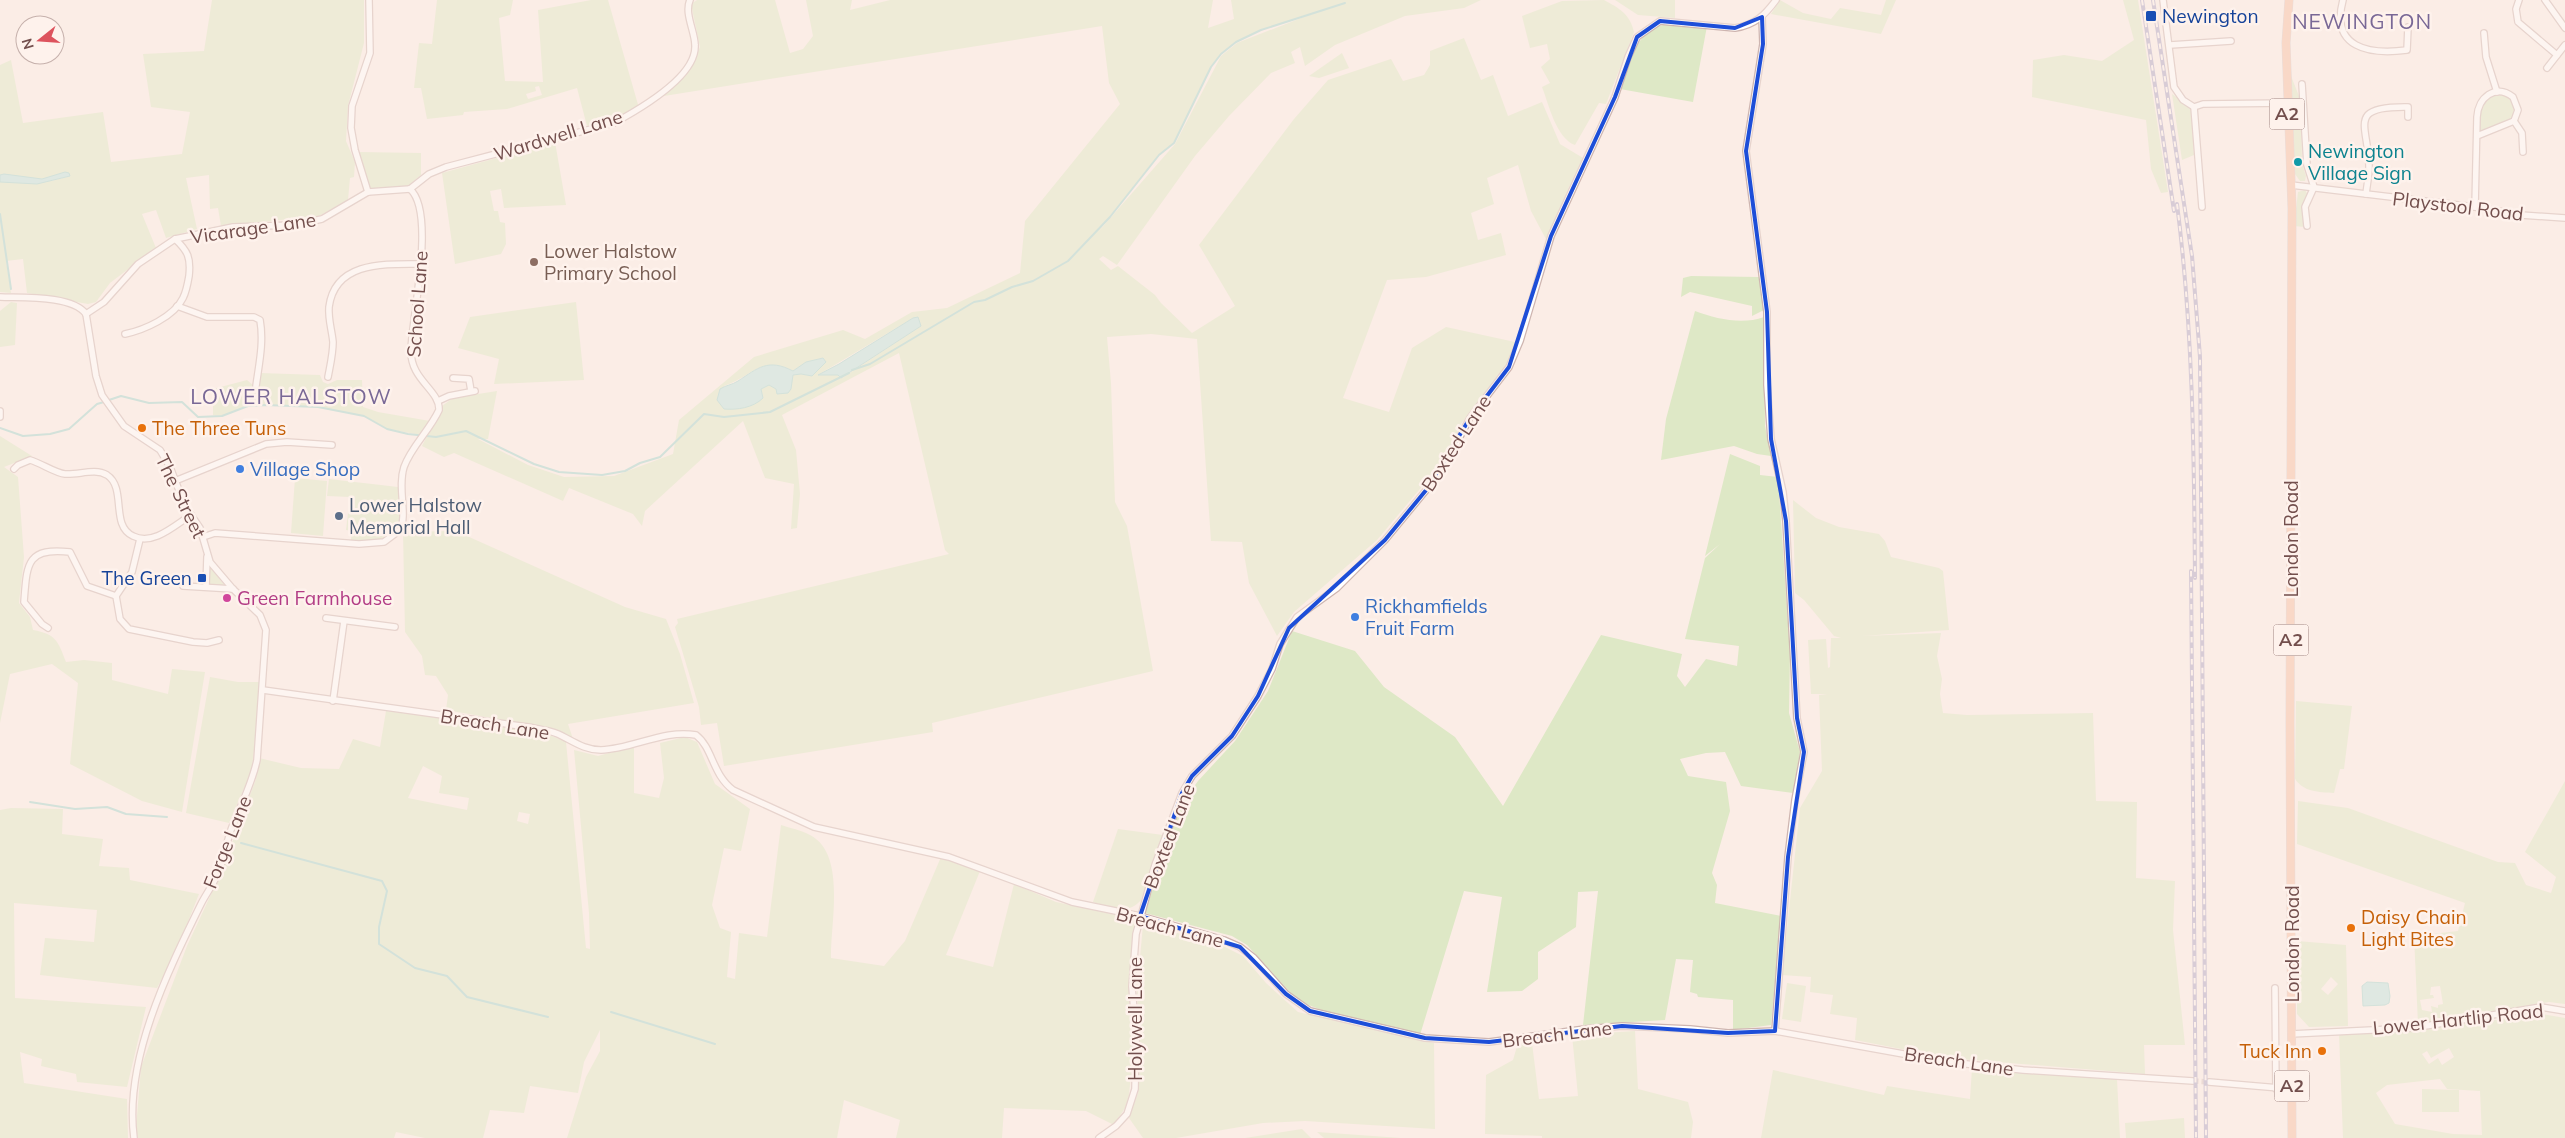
<svg xmlns="http://www.w3.org/2000/svg" width="2565" height="1138" font-family="Mulish,sans-serif">
	<style>
		.green { fill: #dee8c6; fill-rule: evenodd }
		.water { fill: #bce3dd; stroke: #a3d4cd }
		.lines { fill: none; stroke-linecap: round; stroke-linejoin: round }
		.stream { stroke: #a3d4cd; stroke-width: 2 }
		.minor-tunnel { stroke: #d9c6c0; stroke-width: 5.5; stroke-dasharray: 5.5 3; stroke-linecap: butt }
		.minor-casing { stroke: #ceb5b0; stroke-width: 8 }
		.major-casing { stroke: #d5caca; stroke-width: 9 }
		.minor { stroke: #fff; stroke-width: 5.5 }
		.major { stroke: #f5bea3; stroke-width: 8 }
		.rail-casing { stroke: #ada5c4; stroke-width: 4 }
		.rail { stroke: #fef2ec; stroke-width: 2; stroke-dasharray: 5.5; stroke-linecap: butt }
		.marked { fill: none; stroke: #1d4ed8; stroke-width: 4; stroke-linejoin: round }
		.transit-dot { fill: #1a4fb4; stroke: #fef2ec; stroke-width: 2 }
		.culture-dot { fill: #0f9aa8; stroke: #fef2ec; stroke-width: 2 }
		.education-dot { fill: #8d6e63; stroke: #fef2ec; stroke-width: 2 }
		.food-dot { fill: #e8710a; stroke: #fef2ec; stroke-width: 2 }
		.shop-dot { fill: #3f7fe0; stroke: #fef2ec; stroke-width: 2 }
		.service-dot { fill: #5c6f8a; stroke: #fef2ec; stroke-width: 2 }
		.hotel-dot { fill: #d1479c; stroke: #fef2ec; stroke-width: 2 }
		.labels { text-anchor: middle; stroke-width: 5; stroke-linejoin: round; paint-order: stroke }
		.shield { fill: #fef2ec; stroke: #9d807d; stroke-width: 1 }
		.shield-label { font-size: 18px; font-weight: bold; fill: #734f4d }
		.transit-label { font-size: 19px; fill: #164399; stroke: #fef2ec; text-anchor: start }
		.street-label { font-size: 19px; fill: #734f4d; stroke: #fef2ec }
		.culture-label { font-size: 19px; fill: #0d838f; stroke: #fef2ec; text-anchor: start }
		.education-label { font-size: 19px; fill: #785e54; stroke: #fef2ec; text-anchor: start }
		.food-label { font-size: 19px; fill: #c56008; stroke: #fef2ec; text-anchor: start }
		.shop-label { font-size: 19px; fill: #366cbe; stroke: #fef2ec; text-anchor: start }
		.service-label { font-size: 19px; fill: #4e5e75; stroke: #fef2ec; text-anchor: start }
		.hotel-label { font-size: 19px; fill: #b23c85; stroke: #fef2ec; text-anchor: start }
		.quarter-label { font-size: 21px; letter-spacing: 1px; fill: #796896; stroke: #fef2ec }
	</style>
	<rect width="100%" height="100%" fill="#fbede6"/>
	<g class="green">
		<polygon points="212,0 364,0 364,43 348,106 346,141 355,162 354,177 350,178 348,200 319,216 221,226 218,208 210,209 209,175 186,178 197,229 166,238 156,210 142,214 156,248 110,283 96,302 88,304 27,293 23,259 6,261 11,293 0,292 0,182 51,181 70,176 69,173 42,179 0,175 0,65 11,60 23,123 103,112 111,162 182,154 190,112 151,107 143,54 204,51"/>
		<path d="M437,0H513L510,15L499,18L505,81L543,82L538,10L591,0H608L639,108L606,122L587,126L577,88L507,109L464,112L463,115L427,119L421,88H414L419,43L432,44ZM539,86L542,95L528,99L526,94L536,91L535,87Z"/>
		<path d="M697,0H775L790,53L803,49L813,36L806,0H852L850,10L890,0H1213L1208,28L1234,19L1231,0H1481L1464,8L1405,16L1335,45L1305,66L1300,47L1291,52L1295,63L1271,73L1229,116L1195,156L1117,265L1103,256L1099,259L1111,270L1118,266L1155,295L1161,303L1192,333L1235,306L1199,245L1294,119L1328,80L1391,59L1403,81L1424,75L1430,65V51L1464,38L1481,80L1493,75L1508,116L1542,102L1560,144L1583,158L1569,187L1548,243L1531,211L1518,165L1487,178L1494,204L1471,213L1478,240L1501,233L1506,255L1426,277L1387,280L1343,398L1389,412L1412,348L1446,327L1515,342L1508,363L1461,424L1446,458L1377,540L1294,612L1277,636L1249,583L1242,542L1211,541L1197,339L1151,334L1107,337L1111,383L1115,502L1127,526L1153,671L932,723L933,732L724,766L717,723L701,725L699,707L675,627L678,623L677,619L949,554L945,550L899,353L782,415L796,450L800,494L797,528L791,529L794,484L765,478L743,421L645,511L642,526L633,514L569,488L563,501L454,453L444,457L422,446L442,406L453,398L497,391L488,439H478L528,465L564,477L614,476L673,454L679,420L754,357L843,330L865,339L912,312L947,308L1020,273L1025,221L1120,104L1109,83L1102,26L664,96L694,62L700,47L691,4ZM1314,13L1237,43L1221,56L1175,144L1098,232L1159,155L1174,143L1211,67L1221,54L1236,42L1261,30ZM913,318H918L921,326L842,378L838,375H818ZM823,358L812,376L801,374L793,375L791,389H776L769,385L761,389L763,398L745,407H740L724,386C750,378 762,354 793,371L806,362Z"/>
		<path d="M1604,0C1619,8 1630,14 1634,32L1606,104L1599,103L1575,145C1556,138 1549,105 1542,87L1550,83L1541,67L1550,59L1547,44L1530,48L1522,16L1562,1Z"/>
		<polygon points="1615,0 1675,0 1675,18 1638,15"/>
		<polygon points="1780,0 1803,13 1831,19 1840,8 1881,15 1886,0 1896,0 1881,34 1771,14"/>
		<polygon points="2123,0 2138,0 2168,192 2161,193 2151,169 2146,120 2032,97 2033,60 2064,55 2102,61 2134,40"/>
		<path d="M1668,24L1707,26L1693,102L1620,89C1630,62 1635,29 1668,24Z"/>
		<polygon points="1342,53 1349,68 1319,78 1309,76"/>
		<polygon points="2289,71 2301,101 2302,164 2306,176 2305,181 2300,181 2295,174"/>
		<polygon points="2172,94 2191,107 2194,155 2182,160"/>
		<path d="M2497,94C2512,95 2517,105 2513,119L2500,127L2480,132C2479,116 2479,100 2497,94Z"/>
		<polygon points="555,142 566,205 504,208 501,189 490,191 494,211 498,211 500,222 505,223 506,244 501,254 455,264 442,173"/>
		<polygon points="359,152 421,153 421,175 408,186 370,191"/>
		<polygon points="2305,190 2308,195 2305,227 2294,226 2298,192"/>
		<polygon points="1691,276 1759,277 1764,310 1752,316 1752,306 1690,292 1681,297 1683,278"/>
		<polygon points="11,302 17,303 15,345 0,347 0,311"/>
		<polygon points="576,302 584,380 494,384 499,359 458,348 470,317"/>
		<path d="M1695,311C1717,319 1742,325 1764,317L1765,426L1771,456L1757,454L1734,446L1661,460L1666,419Z"/>
		<polygon points="260,373 320,375 323,382 328,384 337,380 362,380 363,407 378,412 430,421 421,435 387,429 364,416 318,407 265,405 248,406 222,416 213,415 213,389 247,380 254,386"/>
		<path d="M0,436L32,456L4,467L18,477L24,557L19,603L30,617L33,630C56,634 58,641 66,662L84,660L112,663V680L168,694L172,669L205,672L182,812L142,801L70,764L78,683L52,664L10,674L0,723Z"/>
		<polygon points="1730,454 1760,466 1760,475 1778,477 1790,652 1789,713 1800,752 1793,793 1741,786 1725,752 1706,753 1680,759 1688,776 1726,782 1730,811 1712,873 1717,885 1715,903 1781,916 1771,1025 1733,1030 1733,1000 1698,997 1697,994 1690,992 1693,960 1676,959 1665,1020 1583,1025 1598,891 1578,892 1576,927 1538,952 1538,979 1522,991 1487,992 1502,897 1464,891 1420,1035 1327,1012 1298,1001 1247,945 1232,936 1145,913 1180,806 1198,781 1235,741 1268,691 1292,631 1355,651 1384,687 1455,737 1503,806 1601,635 1682,654 1677,676 1685,687 1706,659 1737,666 1739,646 1685,639 1705,558 1720,544 1705,556"/>
		<polygon points="295,478 327,481 323,536 291,533"/>
		<path d="M329,479L398,487L401,526C384,541 374,542 351,540L352,531L346,530L350,497L327,496Z"/>
		<polygon points="1793,500 1816,518 1839,527 1879,534 1885,541 1891,557 1939,568 1943,571 1949,630 1862,636 1941,633 1937,656 1942,679 1940,694 1943,713 1967,715 2093,713 2096,801 2137,802 2136,878 2175,881 2173,930 2185,1045 2144,1045 2145,1074 1947,1058 1855,1040 1857,1018 1830,1014 1833,995 1810,992 1811,977 1782,975 1800,808 1822,771 1819,695 1827,694 1811,694 1808,640 1826,639 1828,668 1830,667 1831,638 1841,638 1834,636 1804,600 1795,593"/>
		<polygon points="449,531 458,532 625,607 666,619 680,654 694,703 568,724 573,739 555,729 446,710 448,695 436,676 425,675 422,656 405,632 403,532"/>
		<polygon points="210,567 226,587 210,585"/>
		<polygon points="210,677 238,682 261,682 252,770 229,823 186,813"/>
		<path d="M2296,701L2352,706L2344,769H2340L2334,793C2318,792 2304,792 2295,779Z"/>
		<path d="M386,711L496,725L552,736L566,742L586,948L590,949L589,913L574,750L598,756L634,746V793L659,798L664,778L660,743L685,737L697,742L715,784L750,809L741,851L724,848L712,905L720,928L731,932L727,977L735,979L739,933L767,937L781,825C790,828 801,830 810,835C847,854 830,924 831,958L884,966L905,941L941,857L980,871L946,955L993,967L1014,884L1056,902L1135,919L1129,1009L1133,1054L1129,1095L1125,1108L1114,1125L1086,1111L1004,1108L1002,1138H896L900,1120L844,1100L837,1138H567L586,1077L600,1051V1030L584,1062L578,1093L530,1086L524,1113L490,1110L483,1138H425L396,1132L394,1138H138L136,1128L141,1067L187,946L220,875L256,779L259,758L301,768L339,769L353,739L380,747ZM423,766L442,776L439,793L469,798L467,810L408,798ZM519,812L530,814L528,824L517,821Z"/>
		<path d="M2565,781V1004L2549,1002L2418,1024L2414,936L2458,931L2465,903L2297,844L2298,801L2348,808L2498,862L2515,863L2526,885L2551,893L2556,877L2525,852ZM2440,986L2443,1004L2438,1005V1008L2431,1006L2432,1012L2422,1010L2420,1000L2434,998L2433,995H2430L2431,987Z"/>
		<polygon points="11,808 63,809 62,834 103,839 99,866 129,868 130,880 199,894 176,952 157,988 40,975 45,938 94,942 97,910 14,903 15,998 146,1007 127,1087 77,1082 76,1074 41,1066 42,1059 20,1052 24,1083 127,1099 128,1138 0,1138 0,810"/>
		<path d="M1118,829L1163,835L1141,900C1128,916 1110,907 1093,902Z"/>
		<polygon points="1143,925 1215,942 1243,956 1266,983 1298,1012 1434,1043 1435,1129 1305,1121 1263,1123 1176,1138 1143,1138 1129,1118 1138,1093 1140,1053 1137,990"/>
		<path d="M2297,941L2346,945L2348,1026L2309,1027L2297,1014ZM2331,977L2338,984L2328,995L2321,989Z"/>
		<polygon points="1787,983 1806,986 1801,1022 1782,1019"/>
		<path d="M2542,1014L2565,1018V1138H2343L2339,1033L2388,1034ZM2449,1048L2454,1057L2442,1065L2438,1058L2429,1064L2422,1054L2427,1051L2431,1058ZM2440,1079L2447,1089L2480,1091L2482,1135L2453,1134L2395,1124L2376,1093L2387,1085Z"/>
		<polygon points="1635,1031 1638,1089 1688,1102 1693,1122 1691,1138 1542,1138 1542,1136 1485,1134 1486,1075 1513,1060 1518,1043 1532,1043 1539,1099 1578,1096 1572,1035"/>
		<polygon points="1972,1068 2117,1079 2120,1138 1761,1138 1773,1070 1884,1095 1887,1086 1970,1099"/>
		<polygon points="2422,1089 2459,1090 2459,1112 2422,1112"/>
		<polygon points="2184,1118 2185,1138 2126,1138 2125,1123"/>
		<polygon points="1302,1129 1311,1138 1245,1138"/>
		<polygon points="1317,1132 1401,1138 1324,1138"/>
	</g>
	<g class="water">
		<polygon points="65,172 69,173 70,176 37,184 0,182 0,175 4,174 42,179"/>
		<polygon points="918,317 921,326 841,378 838,375 818,375 839,364 913,318"/>
		<path d="M823,358L826,362L812,376L801,374L793,375L791,389L788,393L777,394L776,389L769,385L761,389L763,398C753,408 737,410 724,409L717,400L720,389C726,385 732,385 738,381C758,368 768,358 793,371L806,362Z"/>
		<polygon points="2367,982 2388,983 2390,996 2389,1003 2385,1005 2363,1006 2362,986"/>
	</g>
	<g class="lines">
		<g class="stream">
			<polyline points="0,214 11,289"/>
			<polyline points="852,370 870,364 974,302 985,300 1012,287 1033,281 1068,261 1110,217 1159,155 1174,143 1211,67 1221,54 1236,42 1261,30 1345,3"/>
			<polyline points="109,400 121,396 149,403 182,402 198,417 222,416 248,406 265,405 318,407 364,416 387,429 408,434 436,437 466,431 534,464 559,472 602,475 625,471 640,463 660,457 704,414 724,417 770,412 849,373"/>
			<polyline points="0,428 23,436 50,434 69,429 97,404 104,402"/>
			<polyline points="30,802 75,809 107,807 126,814 167,817"/>
			<polyline points="241,843 382,881 387,891 379,927 379,944 415,968 447,976 467,997 548,1017"/>
			<polyline points="611,1012 715,1044"/>
		</g>
		<polyline class="minor-tunnel" points="2193,1081 2209,1082"/>
		<defs>
			<g id="minor">
				<polyline points="2163,0 2174,87 2183,100 2194,107 2203,104 2287,103"/>
				<path d="M2343,0C2330,48 2369,55 2407,50L2408,27"/>
				<polyline points="2519,0 2516,9 2518,22 2557,55"/>
				<polyline points="2545,0 2565,28"/>
				<polyline points="1762,17 1763,44 1746,151 1767,312 1767,385 1771,439 1783,492 1786,521 1797,718 1804,752 1795,800 1788,857 1775,1031"/>
				<polyline points="2484,33 2486,57 2497,92"/>
				<polyline points="2170,45 2231,41"/>
				<polyline points="2547,68 2565,45"/>
				<polyline points="2302,84 2307,165 2314,187 2305,207 2307,226"/>
				<polyline points="2194,107 2202,207"/>
				<polyline points="2514,121 2522,133 2523,152"/>
				<polyline points="2291,185 2475,207 2521,215 2565,218"/>
				<path d="M410,189L429,174L446,167L614,123C638,110 697,77 695,45C695,32 684,13 690,0"/>
				<polyline points="368,192 355,150 351,128 352,106 370,53 369,0"/>
				<path d="M2366,194C2367,185 2369,176 2369,167C2369,126 2345,106 2408,107V117"/>
				<path d="M2475,207L2477,117C2478,98 2495,83 2513,97L2518,110L2514,121L2477,136"/>
				<path d="M0,297C22,298 72,295 86,314"/>
				<path d="M177,306L207,317H254L260,320C264,342 259,364 256,386"/>
				<path d="M86,314L96,376L102,395L124,426L160,450L170,467L185,506L200,528L210,562L233,589L260,615L266,630L257,760C252,784 241,805 232,827C226,843 224,860 217,875C213,885 206,894 201,904C167,973 124,1060 134,1138"/>
				<polyline points="86,314 104,302 138,264 175,239 233,227 294,225 322,219 368,192 410,189"/>
				<path d="M125,334C144,330 174,317 183,298C186,292 188,282 189,276C191,258 188,251 175,239"/>
				<path d="M328,377C330,366 333,354 333,342C332,331 328,319 329,307C335,261 385,264 420,264"/>
				<polyline points="453,378 469,379 471,391"/>
				<polyline points="438,401 449,396 475,391"/>
				<polyline points="0,411 0,417"/>
				<path d="M14,469L18,465L30,460C41,463 55,473 65,474C79,475 95,468 107,475C127,488 110,526 133,536C153,546 174,526 191,515"/>
				<polyline points="175,481 266,444 287,442 332,445"/>
				<path d="M203,537L215,533L359,544L384,542L400,530C408,514 397,488 404,467C411,447 430,430 439,410C440,390 410,380 411,350C412,316 436,212 410,189"/>
				<polyline points="140,539 132,572 116,596 120,619 129,629 193,642 207,643 219,640"/>
				<polyline points="182,579 183,586 233,589"/>
				<polyline points="206,587 207,557"/>
				<polyline points="326,618 395,627"/>
				<path d="M48,628L42,624L24,602C27,564 26,547 70,552L87,586L116,596"/>
				<path d="M263,690L528,727C538,729 549,730 558,734C573,741 584,750 601,750C633,749 664,729 696,735C713,748 712,774 733,790L814,827L949,857L1072,902L1140,916L1224,940L1240,947L1254,958L1286,994L1310,1011L1425,1038L1489,1042L1585,1029L1622,1026L1690,1029L1728,1033L1775,1031L1948,1062L2023,1070L2193,1081"/>
				<polyline points="333,701 344,621"/>
				<polyline points="2275,988 2276,1089"/>
				<polyline points="2291,1034 2413,1028 2541,1007 2565,1011"/>
				<polyline points="2209,1082 2292,1089"/>
				<path d="M1099,1138L1116,1126L1127,1114L1135,1089L1136,1036L1132,987L1136,934L1155,865L1182,793L1192,776L1232,736L1258,696L1272,669L1280,644L1297,617L1337,588L1385,540L1427,489L1450,455L1470,418L1509,367L1520,341L1551,236L1615,97L1628,57L1637,37L1660,21L1735,28C1755,25 1765,15 1776,0"/>
			</g>
			<polyline id="major" points="2289,0 2286,43 2292,208 2290,724 2292,1138"/>
		</defs>
		<use href="#minor" class="minor-casing"/>
		<use href="#major" class="major-casing"/>
		<use href="#minor" class="minor"/>
		<use href="#major" class="major"/>
		<defs>
			<g id="rail">
				<polyline points="2142,0 2174,211"/>
				<polyline points="2153,0 2192,256 2200,357 2206,1138"/>
				<path d="M2177,204C2193,328 2194,453 2195,578"/>
				<polyline points="2191,571 2196,1138"/>
			</g>
		</defs>
		<use href="#rail" class="rail-casing"/>
		<use href="#rail" class="rail"/>
	</g>
	<path d="M0 0H2565V1138H0ZM1762,17L1763,44L1746,151L1767,312L1771,439L1786,521L1797,718L1804,752L1788,857L1775,1031L1728,1033L1622,1026L1489,1042L1425,1038L1310,1011L1286,994L1240,947L1140,916L1182,793L1192,776L1232,736L1258,696L1289,628L1385,540L1427,489L1470,418L1509,367L1551,236L1615,97L1637,37L1660,21L1735,28Z" fill="#fbede6" fill-opacity=".55" fill-rule="evenodd"/>
	<path class="marked" d="M1762,17L1763,44L1746,151L1767,312L1771,439L1786,521L1797,718L1804,752L1788,857L1775,1031L1728,1033L1622,1026L1489,1042L1425,1038L1310,1011L1286,994L1240,947L1140,916L1182,793L1192,776L1232,736L1258,696L1289,628L1385,540L1427,489L1470,418L1509,367L1551,236L1615,97L1637,37L1660,21L1735,28Z"/>
	<g class="transit-dot">
		<rect x="2145" y="10" width="12" height="12" rx="2.5"/>
		<rect x="197" y="573" width="10" height="10" rx="2.5"/>
	</g>
	<circle class="culture-dot" cx="2298" cy="162" r="5"/>
	<circle class="education-dot" cx="534" cy="262" r="5"/>
	<g class="food-dot">
		<circle cx="142" cy="428" r="5"/>
		<circle cx="2351" cy="928" r="5"/>
		<circle cx="2322" cy="1051" r="5"/>
	</g>
	<g class="shop-dot">
		<circle cx="240" cy="469" r="5"/>
		<circle cx="1355" cy="617" r="5"/>
	</g>
	<circle class="service-dot" cx="339" cy="516" r="5"/>
	<circle class="hotel-dot" cx="227" cy="598" r="5"/>
	<g class="labels">
		<g class="shield">
			<rect x="2269.5" y="98.5" width="35" height="31" rx="4"/>
			<rect x="2273.5" y="624.5" width="35" height="31" rx="4"/>
			<rect x="2274.5" y="1070.5" width="35" height="31" rx="4"/>
		</g>
		<g class="shield-label">
			<text x="2287" y="120">A2</text>
			<text x="2291" y="646">A2</text>
			<text x="2292" y="1092">A2</text>
		</g>
		<g class="transit-label">
			<text x="2162" y="23">Newington</text>
			<text x="192" y="585" text-anchor="end">The Green</text>
		</g>
		<g class="street-label">
			<text transform="translate(558 135) rotate(-17)" y="7">Wardwell Lane</text>
			<text transform="translate(2458 206) rotate(7)" y="7">Playstool Road</text>
			<text transform="translate(253 228) rotate(-8)" y="7">Vicarage Lane</text>
			<text transform="translate(417 304) rotate(-86)" y="7">School Lane</text>
			<text transform="translate(1456 443) rotate(-57)" y="7">Boxted Lane</text>
			<text transform="translate(181 496) rotate(64)" y="7">The Street</text>
			<text transform="translate(2291 539) rotate(-90)" y="7">London Road</text>
			<text transform="translate(495 724) rotate(9)" y="7">Breach Lane</text>
			<text transform="translate(1169 836) rotate(-69)" y="7">Boxted Lane</text>
			<text transform="translate(227 842) rotate(-68)" y="7">Forge Lane</text>
			<text transform="translate(1170 927) rotate(15)" y="7">Breach Lane</text>
			<text transform="translate(2292 944) rotate(-90)" y="7">London Road</text>
			<text transform="translate(1135 1019) rotate(-90)" y="7">Holywell Lane</text>
			<text transform="translate(2458 1019) rotate(-6)" y="7">Lower Hartlip Road</text>
			<text transform="translate(1557 1034) rotate(-7)" y="7">Breach Lane</text>
			<text transform="translate(1959 1061) rotate(8)" y="7">Breach Lane</text>
		</g>
		<g class="culture-label">
			<text x="2308" y="158">Newington<tspan x="2308" dy="22">Village Sign</tspan></text>
		</g>
		<g class="education-label">
			<text x="544" y="258">Lower Halstow<tspan x="544" dy="22">Primary School</tspan></text>
		</g>
		<g class="food-label">
			<text x="152" y="435">The Three Tuns</text>
			<text x="2361" y="924">Daisy Chain<tspan x="2361" dy="22">Light Bites</tspan></text>
			<text x="2312" y="1058" text-anchor="end">Tuck Inn</text>
		</g>
		<g class="shop-label">
			<text x="250" y="476">Village Shop</text>
			<text x="1365" y="613">Rickhamfields<tspan x="1365" dy="22">Fruit Farm</tspan></text>
		</g>
		<g class="service-label">
			<text x="349" y="512">Lower Halstow<tspan x="349" dy="22">Memorial Hall</tspan></text>
		</g>
		<g class="hotel-label">
			<text x="237" y="605">Green Farmhouse</text>
		</g>
		<g class="quarter-label">
			<text x="2362" y="29">NEWINGTON</text>
			<text x="291" y="404">LOWER HALSTOW</text>
		</g>
	</g>
	<g transform="translate(40 40) rotate(253)"><circle r="24" fill="#fef2ec" stroke="#c6b1ac"/>
	<path d="M0-4L9 19L0 12L-9 19Z" fill="#dd535d"/>
	<text y="-8" font-size="14" font-weight="bold" text-anchor="middle" fill="#734f4d">N</text>
	</g>
</svg>
